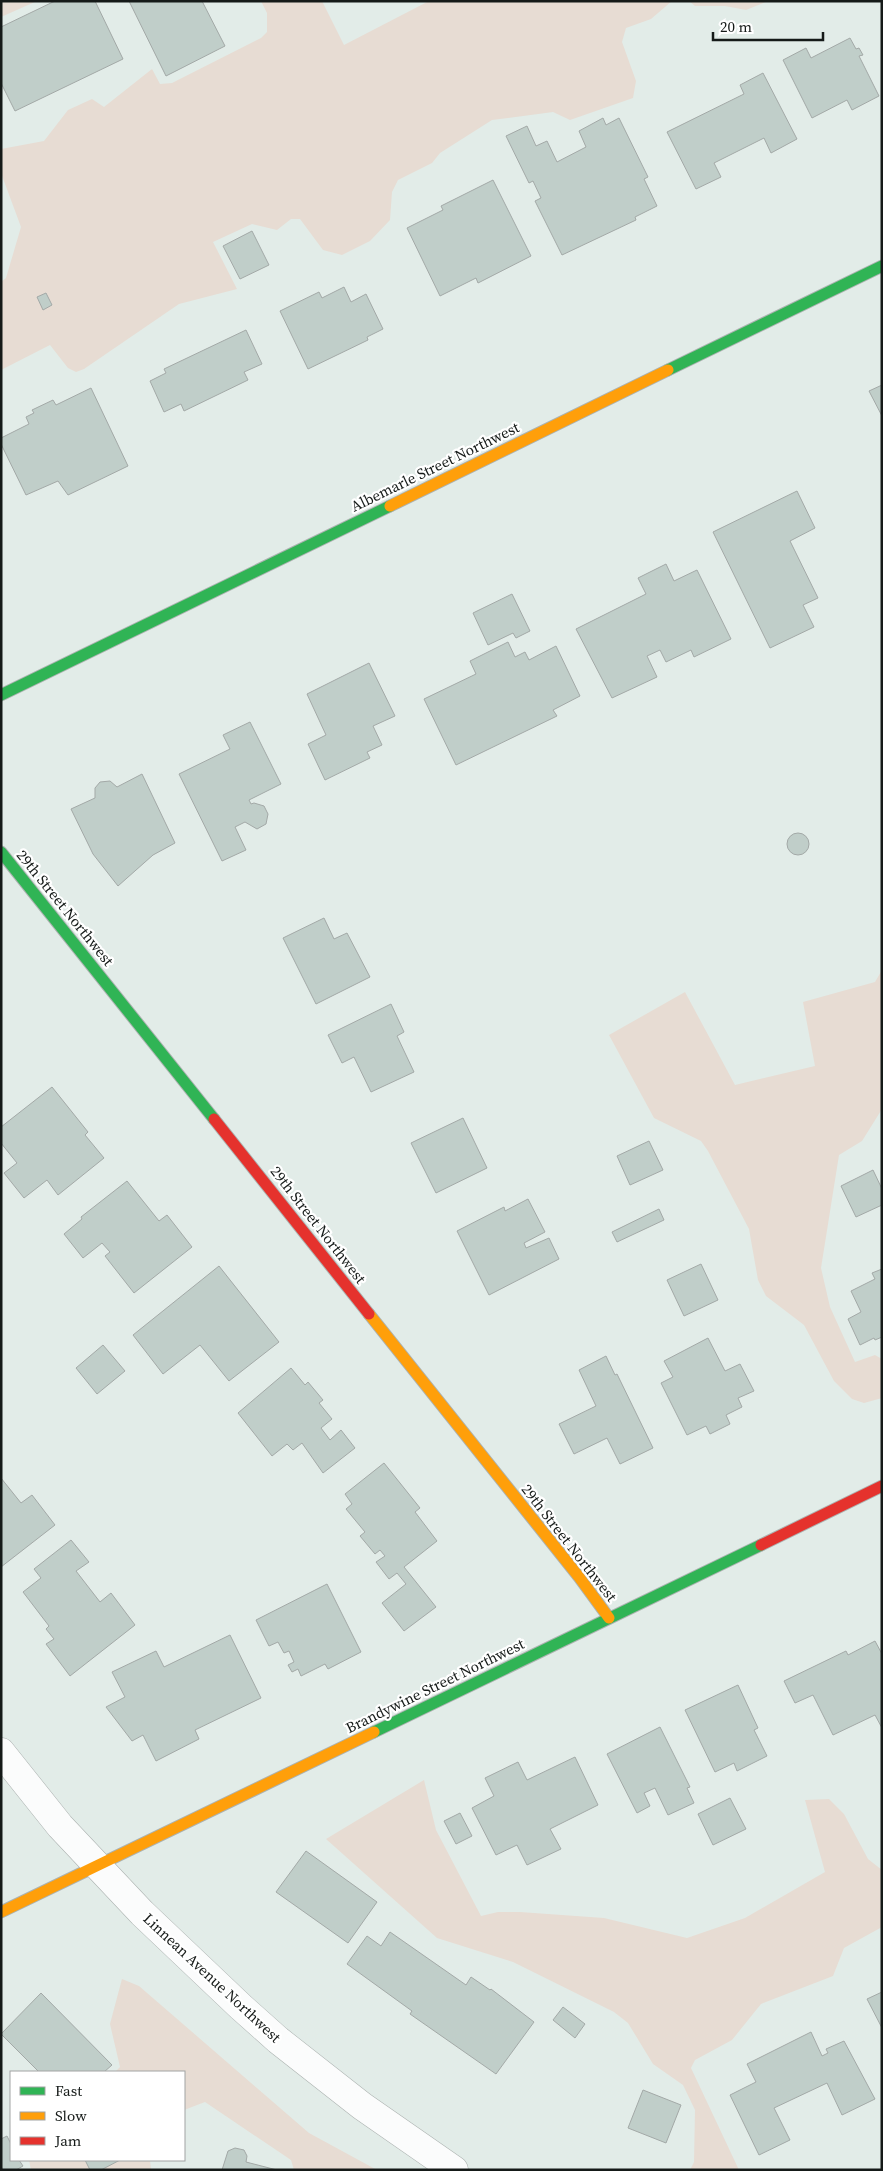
<svg xmlns="http://www.w3.org/2000/svg" width="883" height="2171" font-family="'Source Serif 4',serif">
	<style>
		.green { fill: #e7dcd3 }
		.building { fill: #c0cec9; stroke: #a3a9a7 }
		.lines { fill: none; stroke-linecap: round; stroke-linejoin: round }
		.street-casing { stroke: #acb2b0; stroke-width: 29 }
		.fast-casing { stroke: #acb2b0; stroke-width: 13 }
		.slow-casing { stroke: #acb2b0; stroke-width: 13 }
		.jam-casing { stroke: #acb2b0; stroke-width: 13 }
		.street { stroke: #fbfcfc; stroke-width: 28 }
		.fast { stroke: #30b455; stroke-width: 11 }
		.slow { stroke: #ff9f0a; stroke-width: 11 }
		.jam { stroke: #e5322d; stroke-width: 11 }
		.labels { text-anchor: middle; stroke-width: 4.5; stroke-linejoin: round; paint-order: stroke }
		.street-label { font-size: 15px; fill: #151a18; stroke: #fff }
	</style>
	<rect width="100%" height="100%" fill="#e2ece8"/>
	<g class="green">
		<polygon points="1,1 37,1 1,17"/>
		<polygon points="261,1 322,1 344,45 429,1 672,1 651,19 626,28 622,42 636,81 633,98 570,120 553,112 492,120 440,153 432,163 398,180 392,192 390,220 370,241 342,255 323,250 300,219 291,219 277,230 252,224 213,242 237,289 179,304 84,369 76,372 68,368 50,345 1,370 1,282 6,278 21,227 1,173 1,149 44,141 68,110 92,99 104,107 152,69 160,84 172,83 261,38 267,32 267,13"/>
		<polygon points="689,1 768,1 746,10 725,6 695,6"/>
		<polygon points="882,970 882,1109 862,1141 839,1155 821,1268 830,1307 855,1362 875,1355 882,1359 882,1398 864,1403 852,1399 834,1381 804,1325 766,1296 758,1280 749,1229 708,1151 701,1141 654,1118 609,1035 685,992 735,1085 815,1066 803,1002 875,982"/>
		<polygon points="424,1780 436,1830 481,1916 498,1912 520,1912 604,1918 687,1938 745,1918 825,1872 805,1800 829,1799 844,1814 868,1859 882,1870 882,1927 844,1948 833,1976 761,2004 732,2040 695,2060 691,2068 739,2170 690,2170 694,2162 695,2110 683,2085 653,2064 628,2023 614,2012 513,1962 437,1938 326,1839"/>
		<polygon points="122,1979 139,1986 309,2133 377,2170 294,2170 291,2160 205,2102 184,2110 184,2072 115,2072 120,2067 110,2024"/>
		<polygon points="29,2160 150,2160 151,2170 31,2170"/>
	</g>
	<g class="building">
		<polygon points="55,1 95,1 123,59 15,111 1,83 1,27"/>
		<polygon points="129,1 202,1 225,46 166,76"/>
		<polygon points="850,38 856,49 859,48 863,55 859,56 879,96 852,110 847,100 812,118 783,60 806,48 811,58"/>
		<polygon points="763,73 797,139 771,153 764,138 714,163 721,177 696,189 667,132 744,94 740,85"/>
		<polygon points="603,118 606,125 619,118 648,177 644,179 657,206 635,217 636,220 562,255 535,201 541,198 533,181 529,183 506,136 527,126 536,146 547,141 557,162 586,147 579,131"/>
		<polygon points="493,180 531,256 478,283 476,278 440,296 407,228 443,210 441,206"/>
		<polygon points="252,231 269,265 240,279 223,246"/>
		<polygon points="344,287 351,302 366,294 383,329 367,337 368,340 308,369 280,311 319,292 322,298"/>
		<polygon points="46,293 52,305 43,310 37,297"/>
		<polygon points="246,330 262,364 244,372 248,380 184,411 181,404 164,412 150,381 166,373 164,369"/>
		<polygon points="882,385 882,416 869,391"/>
		<polygon points="91,388 128,466 68,495 58,481 26,495 1,444 1,438 29,424 26,417 34,413 32,410 53,400 56,405"/>
		<polygon points="797,491 815,528 790,541 818,598 803,605 814,627 770,648 713,532"/>
		<polygon points="666,564 674,581 697,570 731,639 694,657 691,650 666,662 660,650 647,656 657,677 612,698 576,629 646,594 638,578"/>
		<polygon points="512,594 530,631 516,638 513,633 488,645 473,613"/>
		<polygon points="508,642 515,657 525,652 529,660 556,646 580,696 553,710 557,716 456,765 424,699 476,674 470,661"/>
		<polygon points="369,663 395,716 373,726 382,745 367,752 370,758 325,780 308,744 326,735 307,694"/>
		<polygon points="250,722 281,784 249,800 251,804 254,803 264,806 268,814 266,824 257,829 245,822 235,827 246,850 222,861 179,774 230,749 223,735"/>
		<polygon points="142,774 175,843 153,855 118,886 93,854 71,809 95,798 95,788 100,782 110,781 117,787"/>
		<circle cx="798" cy="844" r="11"/>
		<polygon points="324,918 334,939 347,933 370,977 316,1004 283,938"/>
		<polygon points="391,1004 404,1032 397,1036 414,1072 371,1092 354,1057 342,1063 328,1035"/>
		<polygon points="52,1087 88,1132 85,1135 104,1158 58,1195 47,1180 24,1198 4,1173 17,1163 1,1143 1,1127"/>
		<polygon points="463,1118 487,1168 436,1193 411,1143"/>
		<polygon points="649,1141 663,1170 630,1185 617,1156"/>
		<polygon points="873,1170 882,1189 882,1205 856,1217 841,1186"/>
		<polygon points="127,1181 159,1221 167,1215 192,1247 134,1293 105,1256 110,1252 102,1243 83,1258 64,1234 82,1219 81,1217"/>
		<polygon points="528,1199 545,1232 524,1243 526,1248 549,1238 559,1259 489,1295 457,1231 504,1207 505,1211"/>
		<polygon points="659,1209 664,1220 617,1242 612,1232"/>
		<polygon points="701,1264 718,1300 684,1316 667,1280"/>
		<polygon points="219,1266 279,1342 229,1381 200,1345 163,1374 133,1335"/>
		<polygon points="882,1269 882,1337 875,1340 874,1338 860,1345 848,1319 861,1312 851,1291 875,1279 872,1273"/>
		<polygon points="708,1338 725,1371 740,1364 754,1391 738,1398 742,1407 726,1415 730,1424 710,1434 706,1426 687,1435 661,1383 673,1377 664,1361"/>
		<polygon points="103,1345 125,1371 97,1394 76,1368"/>
		<polygon points="606,1356 615,1375 617,1374 653,1448 620,1464 607,1438 574,1454 559,1424 596,1406 579,1370"/>
		<polygon points="291,1368 305,1385 308,1382 323,1400 319,1403 332,1419 321,1428 330,1440 341,1430 355,1448 323,1473 302,1443 293,1450 287,1444 272,1456 238,1413"/>
		<polygon points="384,1463 420,1508 415,1512 437,1541 404,1567 436,1607 404,1631 382,1603 406,1584 397,1573 389,1579 376,1562 385,1556 380,1550 375,1554 360,1536 365,1532 346,1509 352,1504 345,1494"/>
		<polygon points="1,1478 21,1503 32,1495 55,1525 1,1567"/>
		<polygon points="71,1540 89,1562 76,1571 100,1602 111,1593 135,1625 70,1676 46,1644 54,1639 46,1629 49,1626 23,1592 41,1578 34,1569"/>
		<polygon points="327,1584 361,1652 328,1669 325,1664 301,1676 298,1669 292,1672 288,1665 294,1662 289,1651 284,1653 278,1642 269,1646 256,1620"/>
		<polygon points="230,1635 261,1698 195,1730 199,1739 156,1761 143,1735 132,1741 106,1707 125,1697 112,1672 156,1651 164,1667"/>
		<polygon points="875,1641 882,1654 882,1728 875,1715 833,1735 813,1695 795,1703 784,1681 846,1651 848,1655"/>
		<polygon points="738,1685 758,1728 754,1730 767,1756 737,1771 734,1763 715,1772 685,1710"/>
		<polygon points="660,1727 690,1787 687,1788 694,1803 668,1815 655,1788 644,1793 650,1806 637,1813 607,1754"/>
		<polygon points="575,1757 598,1805 550,1829 561,1849 527,1865 517,1845 496,1855 472,1808 494,1796 485,1778 518,1762 527,1780"/>
		<polygon points="730,1798 746,1829 713,1845 698,1814"/>
		<polygon points="460,1813 472,1836 456,1844 444,1821"/>
		<polygon points="306,1851 377,1902 348,1943 276,1892"/>
		<polygon points="390,1932 466,1985 471,1977 490,1990 491,1989 534,2022 496,2074 410,2014 412,2011 347,1964 367,1936 381,1946"/>
		<polygon points="882,1992 882,2028 867,1999"/>
		<polygon points="41,1993 112,2065 104,2072 39,2072 1,2034"/>
		<polygon points="563,2007 585,2024 575,2038 553,2020"/>
		<polygon points="811,2032 822,2056 828,2053 826,2049 844,2041 875,2099 842,2115 827,2083 774,2108 790,2140 759,2155 730,2095 756,2082 747,2064"/>
		<polygon points="643,2090 681,2105 666,2143 628,2128"/>
		<polygon points="7,2136 11,2144 11,2160 19,2160 23,2166 16,2170 3,2170 1,2166 1,2139"/>
		<polygon points="235,2148 244,2150 247,2156 246,2162 277,2170 222,2170 228,2151"/>
		<polygon points="85,2160 120,2160 101,2170 90,2170"/>
	</g>
	<g class="lines">
		<defs>
			<polyline id="street" points="1,1752 60,1826 142,1913 241,2007 278,2040 362,2106 454,2170"/>
			<g id="fast">
				<polyline points="668,370 882,266"/>
				<polyline points="1,695 390,506"/>
				<polyline points="1,852 214,1119"/>
				<polyline points="374,1732 761,1545"/>
			</g>
			<g id="slow">
				<polyline points="390,506 668,370"/>
				<polyline points="369,1314 579,1577 609,1618"/>
				<polyline points="1,1912 374,1732"/>
			</g>
			<g id="jam">
				<polyline points="214,1119 369,1314"/>
				<polyline points="761,1545 882,1486"/>
			</g>
		</defs>
		<use href="#street" class="street-casing"/>
		<use href="#fast" class="fast-casing"/>
		<use href="#slow" class="slow-casing"/>
		<use href="#jam" class="jam-casing"/>
		<use href="#street" class="street"/>
		<use href="#fast" class="fast"/>
		<use href="#slow" class="slow"/>
		<use href="#jam" class="jam"/>
	</g>
	<g class="labels">
		<g class="street-label">
			<text transform="translate(435 467) rotate(-26)" y="5">Albemarle Street Northwest</text>
			<text transform="translate(65 908) rotate(51)" y="5">29th Street Northwest</text>
			<text transform="translate(318 1225) rotate(52)" y="5">29th Street Northwest</text>
			<text transform="translate(569 1543) rotate(52)" y="5">29th Street Northwest</text>
			<text transform="translate(435 1686) rotate(-26)" y="5">Brandywine Street Northwest</text>
			<text transform="translate(212 1978) rotate(43)" y="5">Linnean Avenue Northwest</text>
		</g>
	</g>
	<rect width="883" height="2171" fill="none" stroke="#151a18" stroke-width="5"/>
	<rect x="10" y="2071" width="175" height="90" fill="#ffffff" stroke="#a1a3a3"/>
	<rect x="20" y="2087" width="25" height="8" fill="#30b455" stroke="#a1a3a3"/>
	<text x="55" y="2096" font-size="15" fill="#151a18">Fast</text>
	<rect x="20" y="2112" width="25" height="8" fill="#ff9f0a" stroke="#a1a3a3"/>
	<text x="55" y="2121" font-size="15" fill="#151a18">Slow</text>
	<rect x="20" y="2137" width="25" height="8" fill="#e5322d" stroke="#a1a3a3"/>
	<text x="55" y="2146" font-size="15" fill="#151a18">Jam</text>
	<path d="M713 32v8h110v-8" fill="none" stroke="#151a18" stroke-width="2.5"/>
	<text x="720" y="32" font-size="15" fill="#151a18" stroke="#ffffff" stroke-width="4" paint-order="stroke">20 m</text>
</svg>
